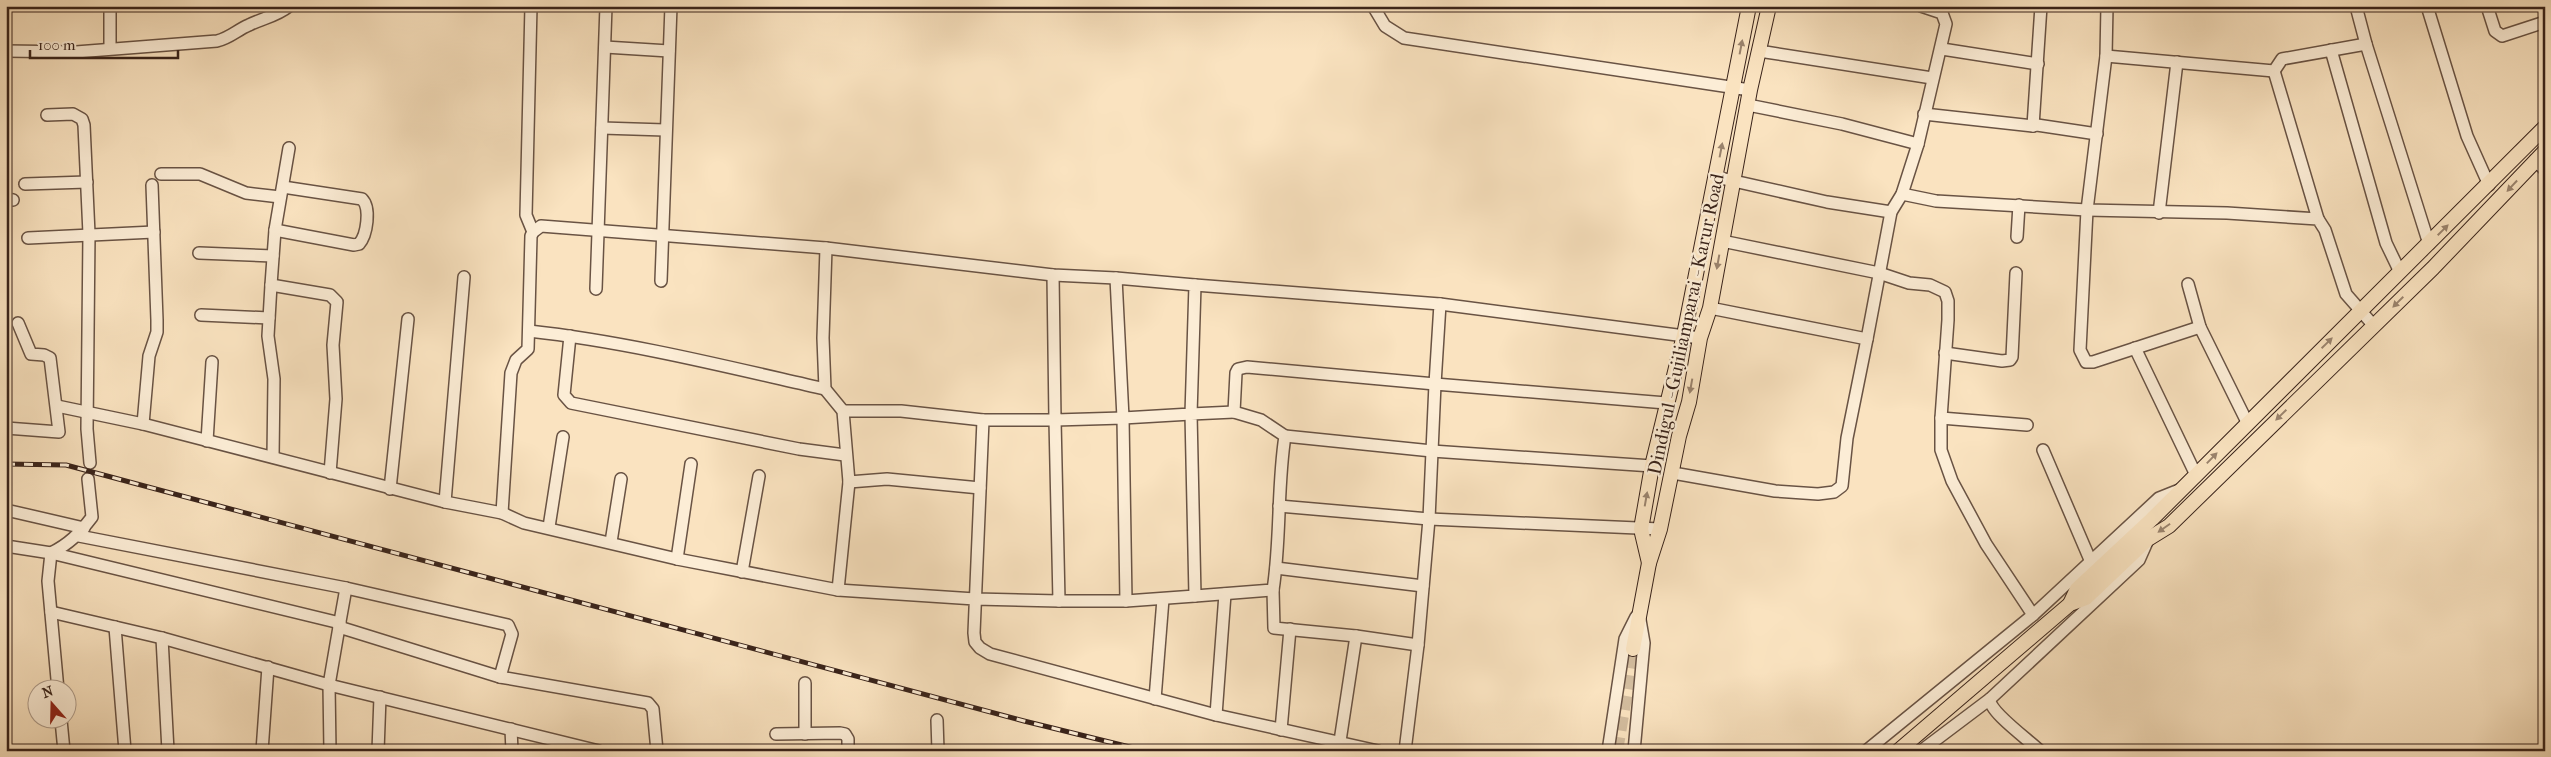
<svg xmlns="http://www.w3.org/2000/svg" width="2551" height="757" font-family="'IM FELL French Canon',serif">
	<style>
		.lines { fill: none; stroke-linecap: round; stroke-linejoin: round }
		.major-tunnel { stroke: #d3bd9f; stroke-width: 14; stroke-dasharray: 14 7; stroke-linecap: butt }
		.minor-casing { stroke: #695344; stroke-width: 14 }
		.major-casing { stroke: #39231a; stroke-width: 16 }
		.minor { stroke: #fcedd6; stroke-width: 11 }
		.major { stroke: #fae3c0; stroke-width: 14 }
		.rail-casing { stroke: #39231a; stroke-width: 5 }
		.rail { stroke: #fcedd6; stroke-width: 3; stroke-dasharray: 9; stroke-linecap: butt }
		.oneway { fill: #9a836d }
		.labels { text-anchor: middle; stroke-width: 4.5; stroke-linejoin: round; paint-order: stroke }
		.street-label { font-size: 19px; fill: #39231a; stroke: #fcedd6 }
	</style>
	<rect width="100%" height="100%" fill="#fae3c0"/>
	<filter id="stains"><feTurbulence type="fractalNoise" baseFrequency=".004" numOctaves="4"/><feColorMatrix values="0 0 0 0 .2 0 0 0 0 .09 0 0 0 0 .02 0 0 0 .5 -.17"/></filter>
	<radialGradient id="worn" r=".72"><stop offset=".6" stop-color="#630" stop-opacity="0"/><stop offset="1" stop-color="#630" stop-opacity=".3"/></radialGradient>
	<g class="lines">
		<polyline class="major-tunnel" points="1616,751 1633,649"/>
		<defs>
			<g id="minor">
				<polyline points="531,6 526,215 533,232"/>
				<polyline points="1373,6 1385,26 1404,38 1750,90"/>
				<polyline points="2107,6 2106,56 2087,210 2080,350 2086,362 2093,362 2200,327"/>
				<polyline points="2427,6 2467,136 2489,185"/>
				<polyline points="2487,6 2495,31 2502,36 2545,22"/>
				<polyline points="2357,10 2366,44 2429,244"/>
				<polyline points="605,47 669,51"/>
				<polyline points="110,48 110,6"/>
				<polyline points="1942,49 2038,64"/>
				<polyline points="2331,50 2386,243 2400,272"/>
				<path d="M6,51L76,52L217,41C230,38 237,30 249,25C263,18 277,16 289,6"/>
				<polyline points="1759,51 1932,78"/>
				<polyline points="2106,56 2274,71 2282,59 2366,44"/>
				<polyline points="2274,71 2318,219"/>
				<polyline points="1748,105 1842,124 1918,144"/>
				<polyline points="1924,114 2033,126 2037,125 2097,134"/>
				<polyline points="47,115 73,114 82,119 84,125 89,234 87,429 90,463"/>
				<polyline points="2033,126 2041,6"/>
				<polyline points="602,128 665,130"/>
				<polyline points="2535,160 2545,170"/>
				<polyline points="161,174 200,174 246,193 280,197"/>
				<polyline points="1716,177 1827,202 1891,212"/>
				<polyline points="25,184 87,182"/>
				<polyline points="1902,194 1936,201 2087,210 2227,213 2318,219 2325,230 2346,294 2374,326"/>
				<polyline points="6,199 13,200"/>
				<polyline points="2159,213 2177,62"/>
				<path d="M275,230L354,245L359,244C367,235 371,208 362,199L283,187"/>
				<polyline points="2017,237 2019,205"/>
				<polyline points="28,238 154,232"/>
				<polyline points="1722,241 1879,273 1909,283 1930,285 1945,292 1948,301 1948,320 1941,418 1941,450 1952,481 1986,544 2033,615 2159,498 2179,490"/>
				<polyline points="826,248 823,338 825,389 843,411 849,482 838,590"/>
				<polyline points="199,253 273,256"/>
				<polyline points="1053,275 1055,420 1123,418 1126,601 1059,601"/>
				<polyline points="464,277 445,502 502,513 524,523 677,559 838,590 975,599 1059,601 1055,420 983,420 974,633 975,642 980,648 990,654 1216,715 1378,751"/>
				<polygon points="1116,278 1195,285 1191,414 1123,418"/>
				<polyline points="661,281 671,6"/>
				<polyline points="2188,284 2200,327 2247,422"/>
				<polyline points="271,285 330,295 337,302 333,345 336,399 330,473"/>
				<path d="M1195,285L1440,304L1435,384L1247,367L1238,369L1236,373L1234,412L1261,420L1285,436C1277,487 1281,539 1273,590L1195,596"/>
				<polyline points="596,289 606,6"/>
				<polyline points="1440,304 1700,338"/>
				<polyline points="201,315 269,318"/>
				<path d="M529,331C629,342 728,367 825,389"/>
				<polyline points="570,336 564,395 571,403 799,449 845,455"/>
				<polyline points="1867,339 1891,212 1902,194 1918,144 1946,24 1942,13 1921,6"/>
				<polyline points="2135,348 2196,475"/>
				<polyline points="1945,353 2002,361 2010,360 2012,357 2016,273"/>
				<polyline points="57,406 143,424 445,502"/>
				<polyline points="843,411 901,411 983,420"/>
				<polyline points="1941,418 2027,425"/>
				<polyline points="143,424 149,356 157,332 157,320 152,185"/>
				<polyline points="6,428 59,432 50,358 44,355 31,354 18,323"/>
				<polyline points="1285,436 1432,451 1652,466"/>
				<polyline points="207,441 212,362"/>
				<polyline points="2043,450 2091,562"/>
				<polyline points="273,457 274,379 268,336 271,285 275,230 289,148"/>
				<polyline points="1673,473 1775,491 1818,494 1834,492 1842,486 1847,438 1867,339 1710,308"/>
				<polyline points="849,482 887,479 980,488"/>
				<polyline points="390,489 408,319"/>
				<polyline points="1279,506 1429,519 1660,529"/>
				<polyline points="6,510 84,528"/>
				<polyline points="502,513 511,373 516,360 528,349 531,236 533,232 541,226 826,248 1053,275 1116,278"/>
				<polyline points="549,527 563,437"/>
				<polyline points="79,536 346,588 339,627"/>
				<polyline points="611,542 621,479"/>
				<polyline points="6,546 51,553 340,623"/>
				<polyline points="677,559 691,464"/>
				<polyline points="1276,568 1423,586"/>
				<polyline points="742,572 759,476"/>
				<polyline points="346,588 508,625 512,634 500,677"/>
				<polyline points="1273,590 1274,628 1356,636 1418,645"/>
				<polyline points="1126,601 1195,596 1191,414 1234,412"/>
				<polyline points="51,612 162,638 329,685 339,627 500,677 648,703 653,709 657,751"/>
				<polyline points="115,627 125,751"/>
				<polyline points="162,638 168,751"/>
				<path d="M58,690L48,581L51,553C69,544 79,534 92,517L88,479"/>
				<polyline points="1155,699 1163,599"/>
				<polyline points="1216,715 1225,594"/>
				<polyline points="61,720 64,751"/>
				<polyline points="937,720 938,751"/>
				<polyline points="511,729 512,751"/>
				<polyline points="1281,730 1290,629"/>
				<polyline points="776,734 840,733 845,734 848,739 848,751"/>
				<polyline points="805,734 805,683"/>
				<polyline points="1340,741 1356,636"/>
				<polyline points="262,751 268,667"/>
				<polyline points="330,751 329,685 599,751"/>
				<polyline points="378,751 380,697"/>
				<polyline points="1405,751 1418,645 1429,519 1435,384 1666,403"/>
				<polyline points="1608,751 1625,639 1636,617"/>
				<polyline points="1634,751 1644,643 1640,620"/>
				<polyline points="1866,751 2033,615"/>
				<polyline points="1921,751 1990,699"/>
				<path d="M2040,751C2029,740 1989,712 1990,699L2139,560L2147,542"/>
			</g>
			<g id="major">
				<polyline points="1649,563 1641,529 1652,466 1684,335 1749,6"/>
				<polyline points="2070,604 2077,589 2152,519 2545,127"/>
				<polyline points="1633,649 1649,563 1660,529 1679,436 1689,402 1700,338 1710,308 1750,90 1769,6"/>
				<polyline points="1898,751 2070,604 2086,598 2148,539 2169,526 2433,268 2545,151"/>
			</g>
		</defs>
		<use href="#minor" class="minor-casing"/>
		<use href="#major" class="major-casing"/>
		<use href="#minor" class="minor"/>
		<use href="#major" class="major"/>
		<defs>
			<polyline id="rail" points="6,464 66,465 1024,721 1146,751"/>
		</defs>
		<use href="#rail" class="rail-casing"/>
		<use href="#rail" class="rail"/>
	</g>
	<defs><path id="oneway-solid" d="M-6-.8H1V-3.2L6.5 0L1 3.2V.8H-6Z" transform="scale(1.25)"/></defs>
	<g class="oneway">
		<use href="#oneway-solid" transform="translate(1741 47) rotate(-79)"/>
		<use href="#oneway-solid" transform="translate(1721 150) rotate(-79)"/>
		<use href="#oneway-solid" transform="translate(2512 186) rotate(133)"/>
		<use href="#oneway-solid" transform="translate(2443 230) rotate(-45)"/>
		<use href="#oneway-solid" transform="translate(1718 262) rotate(100)"/>
		<use href="#oneway-solid" transform="translate(2398 302) rotate(135)"/>
		<use href="#oneway-solid" transform="translate(2327 343) rotate(-44)"/>
		<use href="#oneway-solid" transform="translate(1691 386) rotate(100)"/>
		<use href="#oneway-solid" transform="translate(2281 415) rotate(136)"/>
		<use href="#oneway-solid" transform="translate(2212 458) rotate(-46)"/>
		<use href="#oneway-solid" transform="translate(1646 499) rotate(-80)"/>
		<use href="#oneway-solid" transform="translate(2164 528) rotate(145)"/>
	</g>
	<g class="labels">
		<g class="street-label">
			<text transform="translate(1685 324) rotate(-78)" y="7">Dindigul - Gujiliamparai - Karur Road</text>
		</g>
	</g>
	<rect width="2551" height="757" fill="none" stroke="#fae3c0" stroke-width="25"/>
	<rect x="8" y="8" width="2536" height="742" fill="none" stroke="#39231a" stroke-width="2.5"/>
	<rect x="12" y="12" width="2526" height="732" fill="none" stroke="#39231a"/>
	<g transform="translate(52 704) rotate(340)"><circle r="24" fill="#fcedd6" stroke="#ae9c8b"/>
	<path d="M0-4L9 19L0 12L-9 19Z" fill="#8f2418"/>
	<text y="-8" font-size="14" font-weight="bold" text-anchor="middle" fill="#39231a">N</text>
	</g>
	<path d="M30 50v8h148v-8" fill="none" stroke="#39231a" stroke-width="2.5"/>
	<text x="38" y="50" font-size="15" fill="#39231a" stroke="#fcedd6" stroke-width="4" paint-order="stroke">100 m</text>
	<rect width="100%" height="100%" filter="url(#stains)"/>
	<rect width="100%" height="100%" fill="url(#worn)"/>
</svg>
